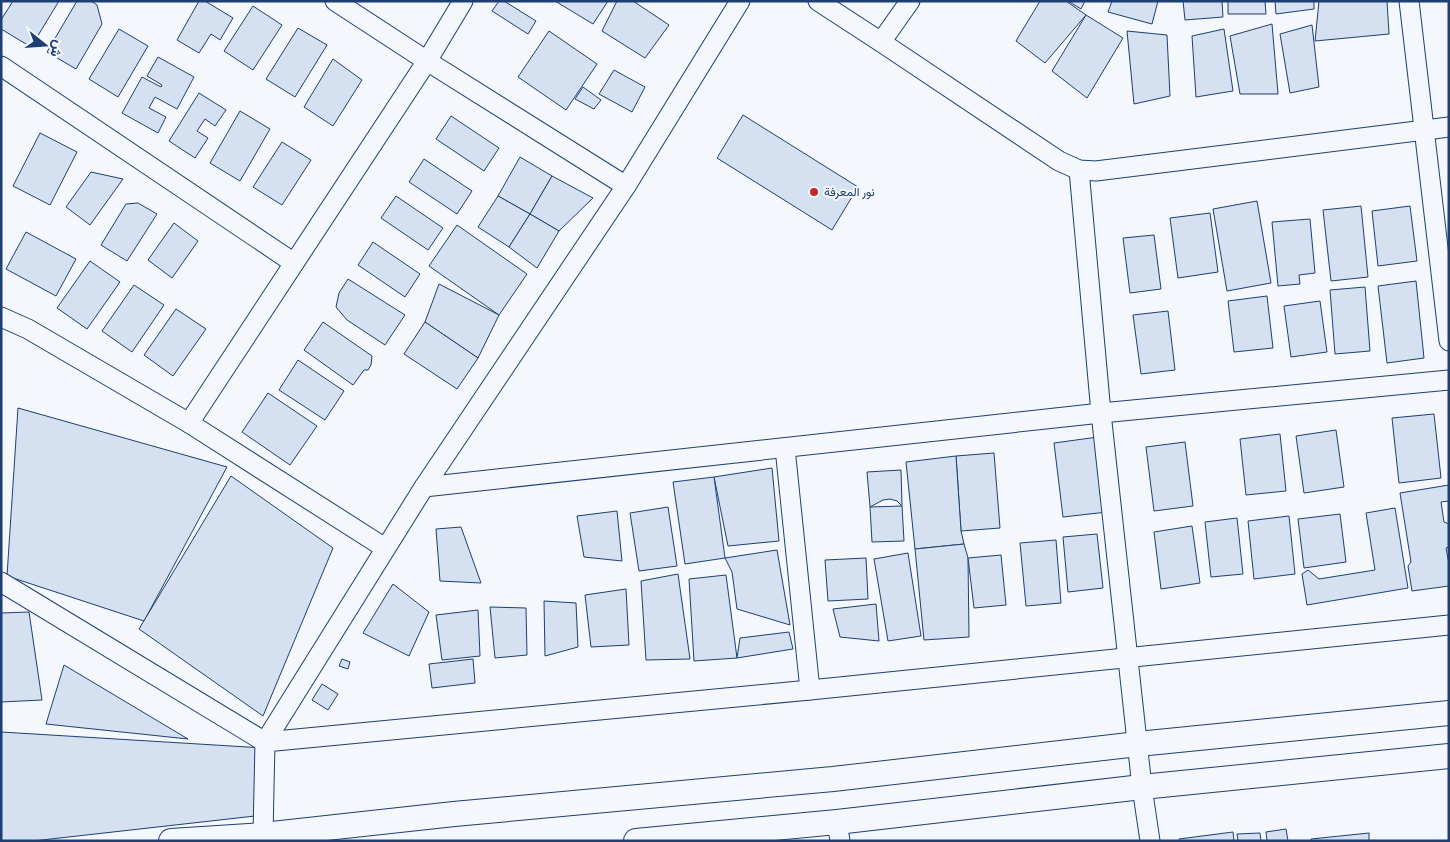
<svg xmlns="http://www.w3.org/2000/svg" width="1450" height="842" font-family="Manrope,Vazirmatn,sans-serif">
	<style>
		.building { fill: #d5e0f0; stroke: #1d3f73 }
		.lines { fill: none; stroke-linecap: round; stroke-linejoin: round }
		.minor-casing { stroke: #1d3f73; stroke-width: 21 }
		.major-casing { stroke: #1d3f73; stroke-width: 26 }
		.minor { stroke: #f4f7fb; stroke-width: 19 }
		.major { stroke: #f4f7fb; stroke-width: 24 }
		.poi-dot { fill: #c62828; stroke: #f4f7fb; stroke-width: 2 }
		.labels { text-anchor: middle; stroke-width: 4; stroke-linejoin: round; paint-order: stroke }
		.poi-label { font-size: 12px; fill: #1d3f73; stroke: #f4f7fb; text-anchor: start }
	</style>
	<rect width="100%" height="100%" fill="#f4f7fb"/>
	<g class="building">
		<polygon points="13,1 59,1 31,47 1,29 1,20"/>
		<polygon points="77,1 91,1 97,5 102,24 76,69 47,52"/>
		<polygon points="199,1 205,1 233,18 220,40 211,34 199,53 177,40"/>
		<polygon points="499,1 504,1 536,21 528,34 492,11"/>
		<polygon points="555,1 608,1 593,24"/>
		<polygon points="617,1 633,1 669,25 645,58 602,31"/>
		<polygon points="1040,1 1066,1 1086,15 1045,63 1016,41"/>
		<polygon points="1068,1 1085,1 1081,9"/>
		<polygon points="1112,1 1158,1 1152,24 1108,12"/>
		<polygon points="1183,1 1222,1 1223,17 1185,20"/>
		<polygon points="1228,1 1265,1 1266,14 1228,14"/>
		<polygon points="1275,1 1314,1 1314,9 1276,14"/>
		<polygon points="1319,1 1387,1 1389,34 1315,41"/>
		<polygon points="253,6 282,25 253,70 224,51"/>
		<polygon points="1086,15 1123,38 1087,98 1052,71"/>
		<polygon points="1272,24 1278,94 1240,94 1230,36"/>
		<polygon points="1312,25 1319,87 1290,93 1280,34"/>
		<polygon points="298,28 327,45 295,97 266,79"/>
		<polygon points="119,29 148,46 118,97 89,79"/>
		<polygon points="1224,29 1233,91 1196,97 1192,36"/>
		<polygon points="549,31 597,64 566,110 518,77"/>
		<polygon points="1127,31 1167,35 1170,96 1134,104"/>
		<polygon points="158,57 194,77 177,109 155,97 149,108 166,117 158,133 122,113 142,77 161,87 162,85 147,76"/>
		<polygon points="333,59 362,80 333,126 304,107"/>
		<polygon points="614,70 645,87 632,112 599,94"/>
		<polygon points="583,87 601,100 594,109 575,99"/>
		<polygon points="199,93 226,110 215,126 205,119 197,131 208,138 195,158 169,141"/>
		<polygon points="240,111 270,129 240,181 210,163"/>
		<polygon points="743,115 858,187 832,230 717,158"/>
		<polygon points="451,116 499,148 484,171 436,139"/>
		<polygon points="40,133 77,152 50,205 13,186"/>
		<polygon points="282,142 311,160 282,205 253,187"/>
		<polygon points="520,157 552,176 530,214 498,196"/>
		<polygon points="424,159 472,191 457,214 409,182"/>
		<polygon points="91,172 123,179 90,225 66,207"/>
		<polygon points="552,176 593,198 559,231 530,214"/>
		<polygon points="396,196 443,228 428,250 381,218"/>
		<polygon points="498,196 530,214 509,247 478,227"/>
		<polygon points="1257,201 1271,283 1227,291 1213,209"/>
		<polygon points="138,203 157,214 127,261 101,245 126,204"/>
		<polygon points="1361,206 1368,277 1331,281 1323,210"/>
		<polygon points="1410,206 1417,261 1378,266 1372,211"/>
		<polygon points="1210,213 1218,272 1178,278 1170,218"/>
		<polygon points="530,214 559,231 537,268 509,247"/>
		<polygon points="1310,219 1315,273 1299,275 1300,284 1278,286 1272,222"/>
		<polygon points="174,223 198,241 172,278 148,260"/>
		<polygon points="457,225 527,274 499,315 429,266"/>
		<polygon points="26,232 76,259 56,296 6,269"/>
		<polygon points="1154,235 1161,289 1130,293 1123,238"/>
		<polygon points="373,242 420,274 405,297 358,265"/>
		<polygon points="90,261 120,282 87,329 57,308"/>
		<polygon points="348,279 405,315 385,345 347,320 336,307 339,293"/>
		<polygon points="1416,281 1424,358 1387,363 1378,286"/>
		<polygon points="439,284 499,315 478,358 425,322"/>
		<polygon points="134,285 164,305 132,352 102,331"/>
		<polygon points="1365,287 1370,351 1335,354 1330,290"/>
		<polygon points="1267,296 1273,348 1234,352 1228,301"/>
		<polygon points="1320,301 1327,352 1291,357 1284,306"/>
		<polygon points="176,309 206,329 173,376 144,355"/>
		<polygon points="1168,311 1175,370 1141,374 1133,315"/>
		<polygon points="323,322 372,356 371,365 368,370 364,370 353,385 304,350"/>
		<polygon points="425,322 478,358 457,389 404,354"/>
		<polygon points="298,360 344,391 325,420 279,390"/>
		<polygon points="268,393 317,426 290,465 242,432"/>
		<polygon points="18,408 227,467 144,621 7,576"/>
		<polygon points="1434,414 1441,478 1399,483 1392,418"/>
		<polygon points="1336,430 1344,487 1304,493 1296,436"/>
		<polygon points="1280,434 1286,491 1246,495 1240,439"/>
		<polygon points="1098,437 1107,512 1063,517 1054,443"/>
		<polygon points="1185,442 1193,506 1154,511 1146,447"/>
		<polygon points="994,453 1000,528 961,531 956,456"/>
		<polygon points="956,456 961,531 964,544 915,549 906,462"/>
		<polygon points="772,468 779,541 728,546 714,477"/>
		<polygon points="901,470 902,506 897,501 890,499 883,500 870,507 867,472"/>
		<polygon points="231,476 333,548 263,716 139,629"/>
		<polygon points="714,477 725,558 685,564 673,482"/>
		<polygon points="1449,485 1449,501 1441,502 1444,522 1449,524 1449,547 1446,548 1449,564 1449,586 1412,591 1408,566 1411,562 1400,493"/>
		<polygon points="902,506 904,541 872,542 870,507"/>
		<polygon points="668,507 677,566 639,571 630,513"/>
		<polygon points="1395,508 1408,588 1307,605 1302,574 1308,570 1319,579 1375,570 1366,513"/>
		<polygon points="617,511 622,561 584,557 577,516"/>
		<polygon points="1340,514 1346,562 1304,568 1298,519"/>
		<polygon points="1289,516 1295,574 1254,579 1248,521"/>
		<polygon points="1237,518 1243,574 1211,577 1205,522"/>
		<polygon points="1192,526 1200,583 1161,589 1154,532"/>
		<polygon points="461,527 481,583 440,581 436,529"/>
		<polygon points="1097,534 1103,588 1068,592 1063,537"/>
		<polygon points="1056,540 1061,603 1026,606 1020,543"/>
		<polygon points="964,544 968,558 969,637 924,640 915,549"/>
		<polygon points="777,550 790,625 737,609 732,572 725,558"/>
		<polygon points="908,553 921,636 888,641 874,559"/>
		<polygon points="1001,555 1006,605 974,608 968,558"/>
		<polygon points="866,558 868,599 828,601 825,560"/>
		<polygon points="678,574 690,659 646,660 641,581"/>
		<polygon points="726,575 737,658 694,661 689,579"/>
		<polygon points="393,584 429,612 409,656 363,633"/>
		<polygon points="626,589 629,645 591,647 585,595"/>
		<polygon points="544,601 576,603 578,647 545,656"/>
		<polygon points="876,604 879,641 840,637 833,609"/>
		<polygon points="490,607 526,608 527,655 495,658"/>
		<polygon points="478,610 480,656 442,660 436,615"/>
		<polygon points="29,612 42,700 1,702 1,613"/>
		<polygon points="789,632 793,649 737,658 740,638"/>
		<polygon points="342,659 350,662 348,669 339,666"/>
		<polygon points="473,659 475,683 432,688 429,664"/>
		<polygon points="64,665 188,739 46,724"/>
		<polygon points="322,684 338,694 328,710 312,700"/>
		<polygon points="1,732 264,748 255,816 33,841 1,841"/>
		<polygon points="1286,829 1288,841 1267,841 1266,832"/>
		<polygon points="1233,832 1234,841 1179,841 1179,839"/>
		<polygon points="1260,833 1261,841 1238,841 1237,834"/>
		<polygon points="1369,833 1369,841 1312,841 1311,839"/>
	</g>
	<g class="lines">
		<defs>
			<g id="minor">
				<polyline points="335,1 427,61 626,186"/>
				<polyline points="818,1 881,42 1059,161 1079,170 1096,171 1449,127"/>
				<polyline points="1409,1 1449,341"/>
				<polyline points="881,42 910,1"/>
				<polyline points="1,66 294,263"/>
				<polyline points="1079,170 1101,413 1142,787 1150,841"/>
				<polyline points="1,317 28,329 189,423 385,548"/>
				<polyline points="189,423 427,61 463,1"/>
				<polyline points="785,448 810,690"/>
				<polyline points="424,487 1101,413 1449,380"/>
				<polyline points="1,582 265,742 810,690 1449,625"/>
				<polyline points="837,822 840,841"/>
				<polyline points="263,835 265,742 424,487 626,186 740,1"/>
			</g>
			<g id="major">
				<polyline points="171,841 263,835 454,814 833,779 1138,744 1449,713"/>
				<polyline points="636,841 837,822 1142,787 1449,756"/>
			</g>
		</defs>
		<use href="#minor" class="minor-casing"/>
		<use href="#major" class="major-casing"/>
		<use href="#minor" class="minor"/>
		<use href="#major" class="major"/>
	</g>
	<circle class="poi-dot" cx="814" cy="192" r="5"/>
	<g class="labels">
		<g class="poi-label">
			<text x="824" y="196">نور المعرفة</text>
		</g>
	</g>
	<rect width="1450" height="842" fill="none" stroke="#1d3f73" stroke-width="5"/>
	<g transform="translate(45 45) rotate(107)" stroke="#f4f7fb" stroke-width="4" paint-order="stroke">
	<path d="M0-4L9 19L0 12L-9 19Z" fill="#1d3f73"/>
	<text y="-8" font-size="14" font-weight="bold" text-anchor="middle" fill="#1d3f73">ش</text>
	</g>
</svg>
